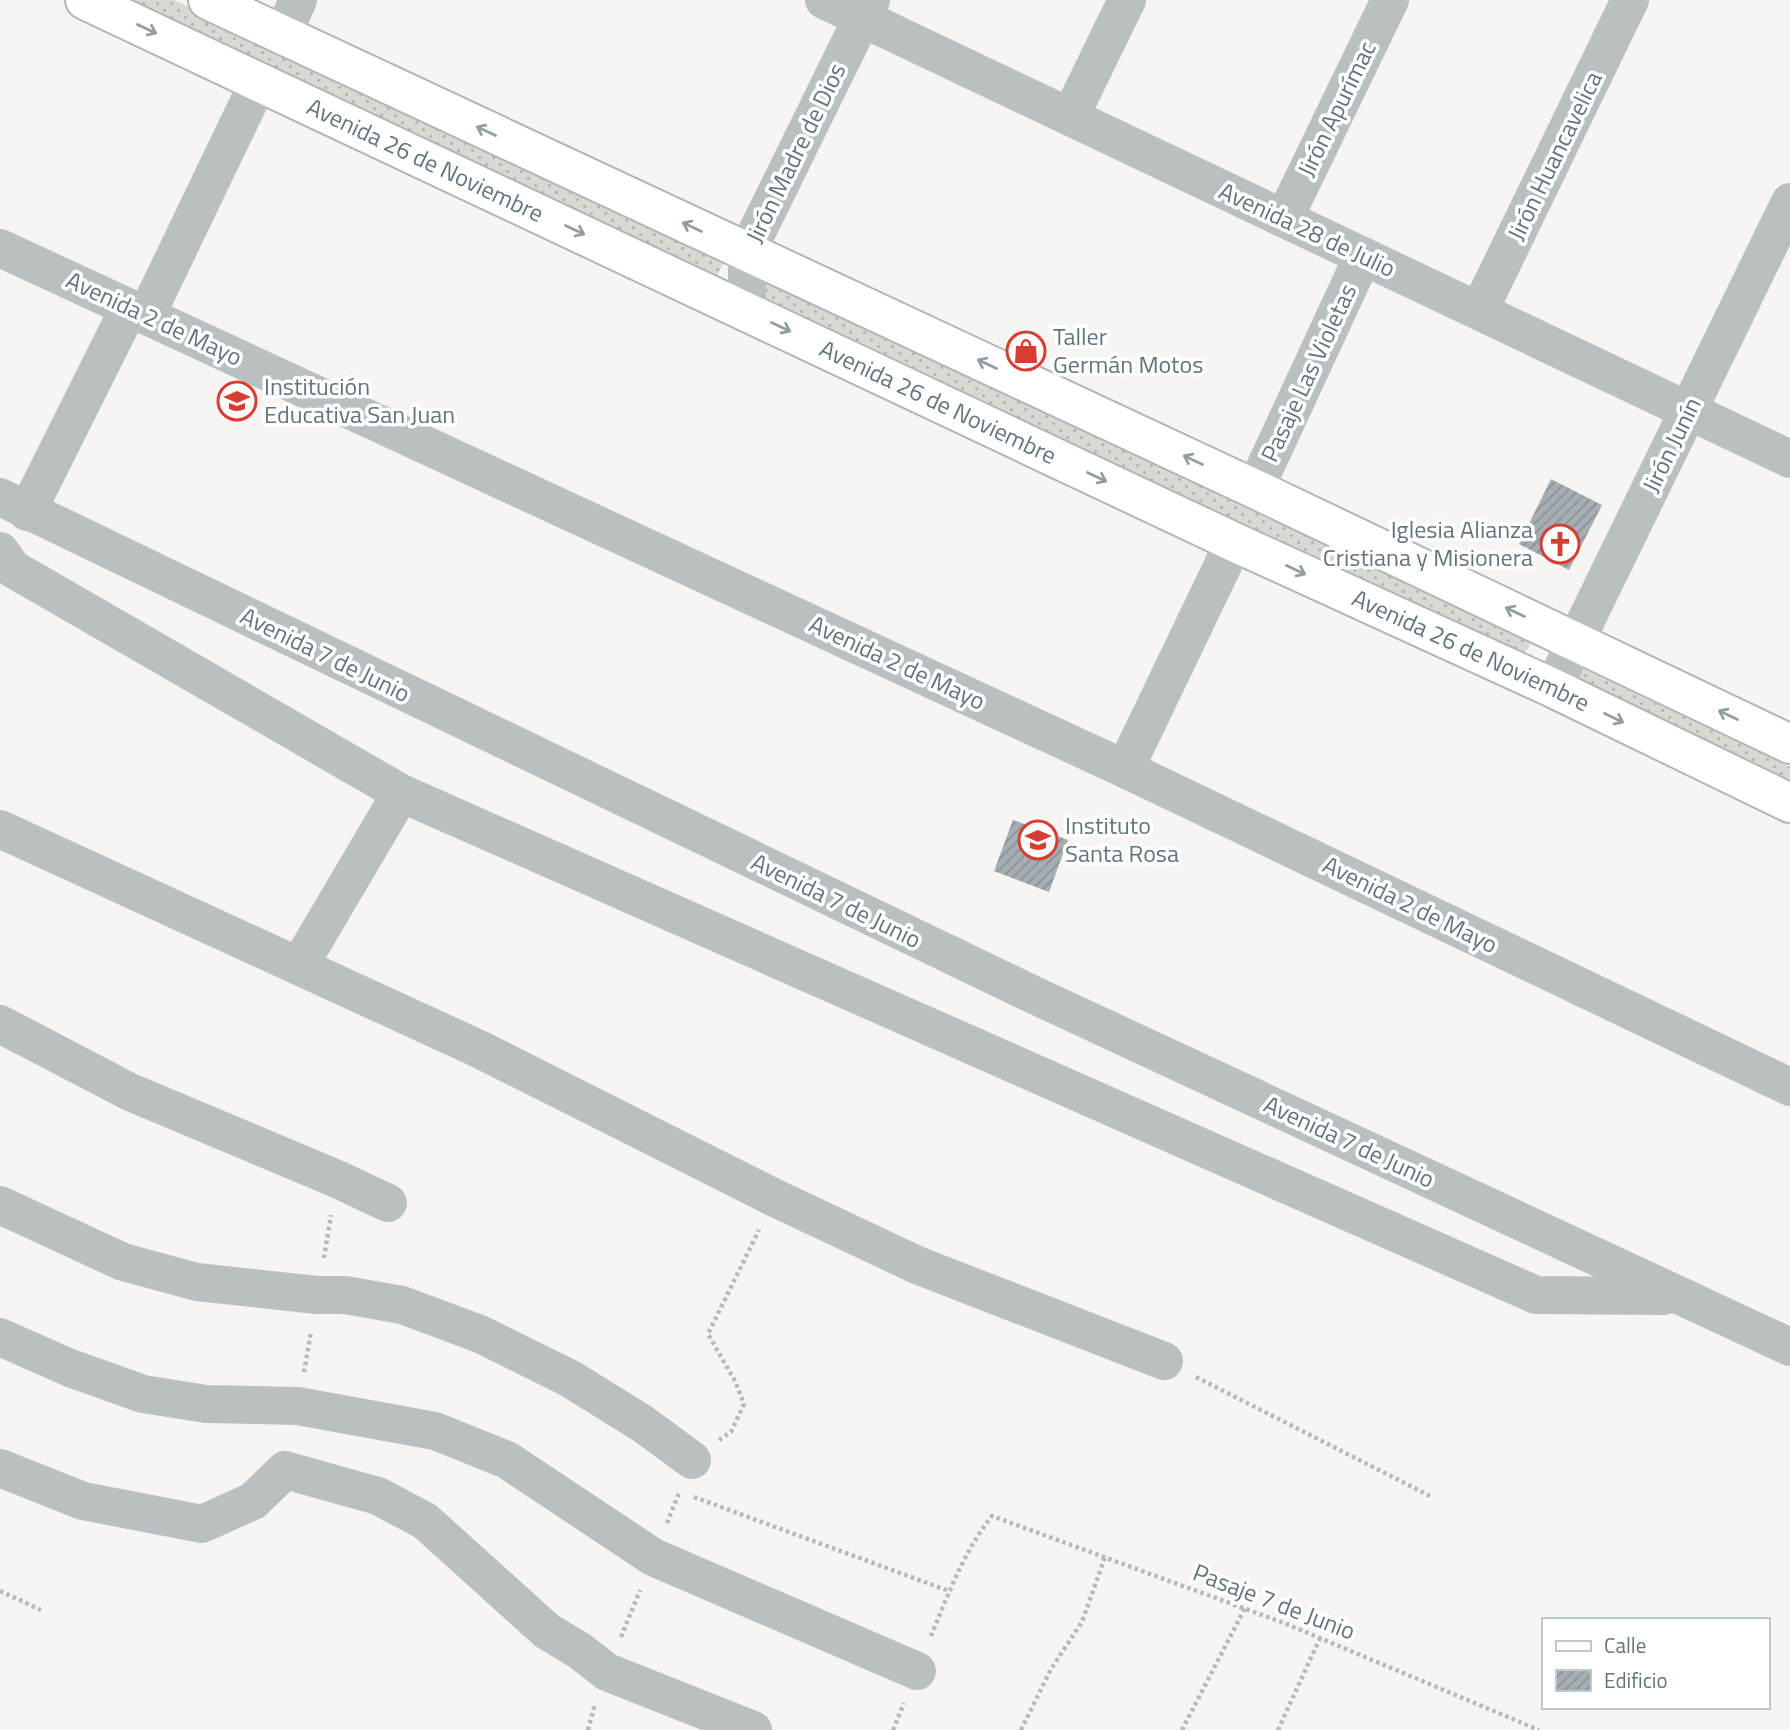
<svg xmlns="http://www.w3.org/2000/svg" width="1790" height="1730" font-family="'Titillium Web',sans-serif">
	<style>
		.grass { fill: url(#grass-dots) }
		.building { fill: url(#building-hatch) }
		.lines { fill: none; stroke-linecap: round; stroke-linejoin: round }
		.major-casing { stroke: #b0b6b9; stroke-width: 42 }
		.path { stroke: #b5b9bb; stroke-width: 4.5; stroke-dasharray: 3.5 3.5; stroke-linecap: butt }
		.minor { stroke: #bac0c2; stroke-width: 38 }
		.major { stroke: #fff; stroke-width: 38 }
		.oneway { stroke: #929ea3 }
		.labels { text-anchor: middle; stroke-width: 7; stroke-linejoin: round; paint-order: stroke }
		.street-label { font-size: 24px; fill: #63757c; stroke: #fff }
		.poi-label { font-size: 24px; fill: #63757c; stroke: #fff; text-anchor: start }
	</style>
	<defs>
		<pattern id="grass-dots" width="8" height="8" patternUnits="userSpaceOnUse" patternTransform="scale(1.75)"><rect width="8" height="8" fill="#d6dad2"/><path d="M2 2h.1M6 6h.1" fill="none" stroke="#b1b5af" stroke-width="1.8" stroke-linecap="round"/></pattern>
		<pattern id="building-hatch" width="6" height="6" patternUnits="userSpaceOnUse" patternTransform="scale(1.75)"><rect width="6" height="6" fill="#a5aeb2"/><path d="M-1 1l2-2M0 6l6-6M5 7l2-2" fill="none" stroke="#8a9296"/></pattern>
	</defs>
	<rect width="100%" height="100%" fill="#f6f5f3"/>
	<g class="grass">
		<polygon points="130,0 174,0 724,261 716,279"/>
		<polygon points="762,279 1532,640 1523,658 755,296"/>
		<polygon points="1581,668 1790,767 1790,788 1572,685"/>
	</g>
	<g class="building">
		<polygon points="1551,479 1602,505 1569,570 1519,544"/>
		<polygon points="1013,820 1068,840 1049,892 994,871"/>
	</g>
	<g class="lines">
		<defs>
			<g id="major">
				<path id="s1" d="M85,0L1234,542L1553,688L1790,803"/>
				<polyline points="208,0 1255,489 1790,744"/>
			</g>
		</defs>
		<use href="#major" class="major-casing"/>
		<g class="path">
			<polyline points="324,1258 331,1215"/>
			<polyline points="304,1372 311,1332"/>
			<polyline points="1196,1377 1432,1497"/>
			<polyline points="719,1440 731,1432 744,1404 735,1381 708,1334 759,1230"/>
			<polyline points="694,1497 949,1591"/>
			<polyline points="667,1523 679,1493"/>
			<polyline points="0,1591 41,1610"/>
			<path d="M931,1636C948,1595 964,1551 992,1516L1284,1623L1539,1730"/>
			<polyline points="621,1637 640,1590"/>
			<polyline points="588,1730 595,1704"/>
			<polyline points="893,1730 904,1703"/>
			<polyline points="1021,1730 1051,1669 1082,1622 1105,1557"/>
			<polyline points="1182,1730 1245,1608"/>
			<polyline points="1278,1730 1320,1638"/>
		</g>
		<g class="minor">
			<polyline points="824,0 1790,459"/>
			<polyline points="282,36 298,0"/>
			<polyline points="1070,117 1127,0"/>
			<polyline points="1284,219 1390,0"/>
			<polyline points="0,248 1125,769 1790,1087"/>
			<polyline points="747,311 747,252 871,0"/>
			<polyline points="1479,311 1630,0"/>
			<polyline points="146,316 259,81"/>
			<polyline points="1255,489 1363,256"/>
			<polyline points="0,497 1034,995 1790,1347"/>
			<polyline points="27,512 129,308"/>
			<polyline points="0,551 13,569 401,793 1536,1295 1664,1296"/>
			<polyline points="1553,688 1790,202"/>
			<polyline points="1125,769 1234,542"/>
			<polyline points="0,829 479,1049 775,1198 917,1265 1164,1361"/>
			<polyline points="299,966 401,793"/>
			<polyline points="0,1024 130,1092 337,1179 388,1203"/>
			<polyline points="0,1205 123,1262 197,1282 317,1295 345,1295 402,1305 480,1334 569,1378 643,1424 692,1460"/>
			<polyline points="0,1337 70,1368 143,1394 206,1404 298,1406 435,1431 507,1460 653,1557 917,1671"/>
			<polyline points="0,1468 83,1501 202,1524 253,1501 285,1470 378,1496 425,1521 547,1631 580,1651 607,1672 753,1730"/>
		</g>
		<use href="#major" class="major"/>
	</g>
	<defs><path id="oneway-shaft" d="M-6 0H5M1.5-3L5.5 0L1.5 3" fill="none" stroke-width="1.6" stroke-linecap="round" stroke-linejoin="round" transform="scale(1.75)"/></defs>
	<g class="oneway">
		<use href="#oneway-shaft" transform="translate(147 29) rotate(25)"/>
		<use href="#oneway-shaft" transform="translate(486 131) rotate(-155)"/>
		<use href="#oneway-shaft" transform="translate(692 227) rotate(-155)"/>
		<use href="#oneway-shaft" transform="translate(575 230) rotate(25)"/>
		<use href="#oneway-shaft" transform="translate(781 327) rotate(25)"/>
		<use href="#oneway-shaft" transform="translate(987 364) rotate(-155)"/>
		<use href="#oneway-shaft" transform="translate(1193 460) rotate(-155)"/>
		<use href="#oneway-shaft" transform="translate(1097 477) rotate(25)"/>
		<use href="#oneway-shaft" transform="translate(1296 570) rotate(25)"/>
		<use href="#oneway-shaft" transform="translate(1515 612) rotate(-155)"/>
		<use href="#oneway-shaft" transform="translate(1728 715) rotate(-154)"/>
		<use href="#oneway-shaft" transform="translate(1614 718) rotate(26)"/>
	</g>
	<defs>
		<symbol id="shop-ring" viewBox="-11 -11 22 22"><circle r="9.5" fill="#fff" stroke="#d73d32" stroke-width="1.5"/><path d="M-5-2.5h2.3a2.7 3.5 0 0 1 5.4 0H5L5.5 6h-11ZM-1.5-2.5h3a1.5 2.3 0 0 0-3 0Z" fill="#d73d32"/></symbol>
		<symbol id="school-ring" viewBox="-11 -11 22 22"><circle r="9.5" fill="#fff" stroke="#d73d32" stroke-width="1.5"/><path d="M0-5L7-2L0 1L-7-2ZM-4 1L0 2.5L4 1V4Q0 6-4 4Z" fill="#d73d32"/></symbol>
		<symbol id="church-ring" viewBox="-11 -11 22 22"><circle r="9.5" fill="#fff" stroke="#d73d32" stroke-width="1.5"/><path d="M-1.2-6h2.4v3.5h3.3v2.4h-3.3V6h-2.4V-.1h-3.3v-2.4h3.3Z" fill="#d73d32"/></symbol>
		<symbol id="university-ring" viewBox="-11 -11 22 22"><circle r="9.5" fill="#fff" stroke="#d73d32" stroke-width="1.5"/><path d="M0-5L7-2L0 1L-7-2ZM-4 1L0 2.5L4 1V4Q0 6-4 4Z" fill="#d73d32"/></symbol>
	</defs>
	<g fill-rule="evenodd">
		<use href="#shop-ring" x="1004" y="329" width="44" height="44"/>
		<use href="#school-ring" x="215" y="379" width="44" height="44"/>
		<use href="#church-ring" x="1538" y="522" width="44" height="44"/>
		<use href="#university-ring" x="1016" y="818" width="44" height="44"/>
	</g>
	<g class="labels">
		<g class="street-label">
			<text transform="translate(1337 109) rotate(-64)" y="8">Jirón Apurímac</text>
			<text transform="translate(796 153) rotate(-64)" y="8">Jirón Madre de Dios</text>
			<text transform="translate(1555 156) rotate(-64)" y="8">Jirón Huancavelica</text>
			<text dy="8" stroke="none"><textPath href="#s1" startOffset="376">Avenida 26 de Noviembre</textPath></text>
			<text transform="translate(1307 230) rotate(25)" y="8">Avenida 28 de Julio</text>
			<text transform="translate(154 319) rotate(25)" y="8">Avenida 2 de Mayo</text>
			<text transform="translate(1309 373) rotate(-65)" y="8">Pasaje Las Violetas</text>
			<text dy="8" stroke="none"><textPath href="#s1" startOffset="943">Avenida 26 de Noviembre</textPath></text>
			<text transform="translate(1672 445) rotate(-64)" y="8">Jirón Junín</text>
			<text dy="8" stroke="none"><textPath href="#s1" startOffset="1531">Avenida 26 de Noviembre</textPath></text>
			<text transform="translate(325 655) rotate(26)" y="8">Avenida 7 de Junio</text>
			<text transform="translate(897 663) rotate(25)" y="8">Avenida 2 de Mayo</text>
			<text transform="translate(836 901) rotate(26)" y="8">Avenida 7 de Junio</text>
			<text transform="translate(1410 905) rotate(26)" y="8">Avenida 2 de Mayo</text>
			<text transform="translate(1349 1142) rotate(25)" y="8">Avenida 7 de Junio</text>
			<text transform="translate(1274 1602) rotate(21)" y="8">Pasaje 7 de Junio</text>
		</g>
		<g class="poi-label">
			<text x="1053" y="345">Taller<tspan x="1053" dy="28">Germán Motos</tspan></text>
			<text x="264" y="395">Institución<tspan x="264" dy="28">Educativa San Juan</tspan></text>
			<text x="1533" y="538" text-anchor="end">Iglesia Alianza<tspan x="1533" dy="28">Cristiana y Misionera</tspan></text>
			<text x="1065" y="834">Instituto<tspan x="1065" dy="28">Santa Rosa</tspan></text>
		</g>
	</g>
	<rect x="1542" y="1618" width="228" height="91" fill="#ffffff" stroke="#c1c8cb" stroke-width="2"/>
	<rect x="1556" y="1641" width="35" height="10" fill="#ffffff" stroke="#c1c8cb" stroke-width="2"/>
	<text x="1604" y="1653" font-size="21" fill="#63757c">Calle</text>
	<rect x="1556" y="1670" width="35" height="21" fill="url(#building-hatch)" stroke="#c1c8cb" stroke-width="2"/>
	<text x="1604" y="1688" font-size="21" fill="#63757c">Edificio</text>
</svg>
